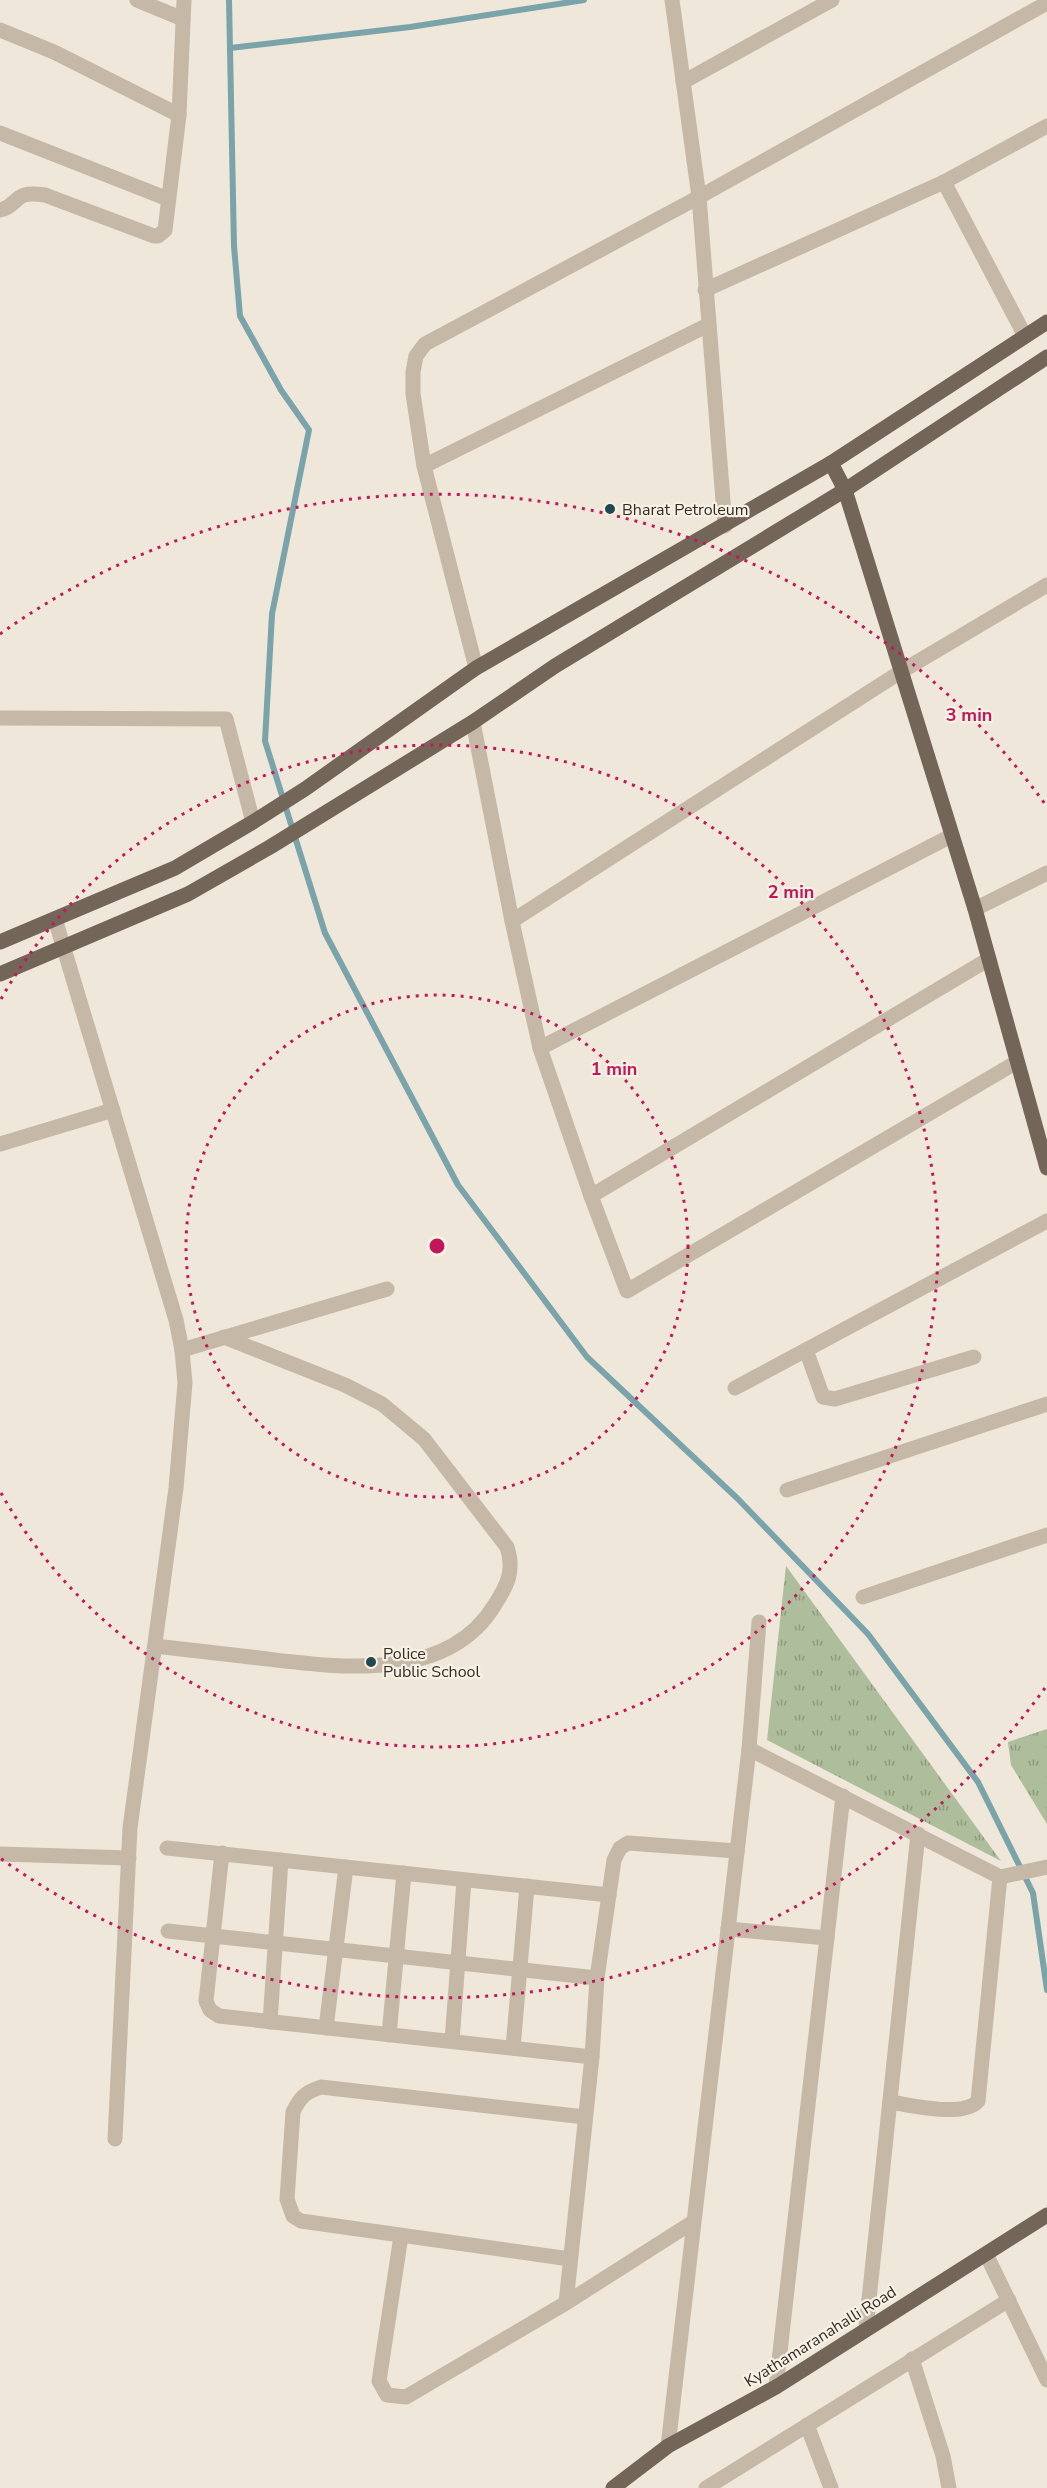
<svg xmlns="http://www.w3.org/2000/svg" width="1047" height="2488" font-family="'Nunito Sans',sans-serif">
	<style>
		.park { fill: url(#park-tufts) }
		.lines { fill: none; stroke-linecap: round; stroke-linejoin: round }
		.stream { stroke: #7ba3aa; stroke-width: 6 }
		.minor { stroke: #c6b8a7; stroke-width: 15 }
		.major { stroke: #746559; stroke-width: 15 }
		.ring { fill: none; stroke: #c2185b; stroke-width: 3; stroke-dasharray: 3 6 }
		.poi-dot { fill: #204951; stroke: #f7f1e5; stroke-width: 2 }
		.labels { text-anchor: middle; stroke-width: 4.5; stroke-linejoin: round; paint-order: stroke }
		.poi-label { font-size: 16px; fill: #332c27; stroke: #f7f1e5; text-anchor: start }
		.street-label { font-size: 16px; fill: #332c27; stroke: #f7f1e5 }
		.centre { fill: #c2185b; stroke: #f7f1e5; stroke-width: 3 }
		.ring-label { font-size: 18px; text-anchor: middle; font-weight: bold; fill: #c2185b; stroke: #f7f1e5; stroke-width: 4.5; stroke-linejoin: round; paint-order: stroke }
	</style>
	<defs>
		<pattern id="park-tufts" width="24" height="20" patternUnits="userSpaceOnUse" patternTransform="scale(1.5)"><rect width="24" height="20" fill="#aebd9b"/><path d="M3 7l-1-3M5 7V3M7 7l1-3M15 17l-1-3M17 17v-4M19 17l1-3" fill="none" stroke="#8e9a7e"/></pattern>
	</defs>
	<rect width="100%" height="100%" fill="#efe7da"/>
	<g class="park">
		<polygon points="786,1566 1001,1861 767,1740"/>
		<polygon points="1047,1729 1047,1824 1011,1765 1008,1742"/>
	</g>
	<g class="lines">
		<g class="stream">
			<polyline points="229,0 234,246 240,316 281,390 309,430 272,614 265,741 325,933 458,1185 587,1357 738,1499 868,1634 978,1782 1033,1893 1047,1990"/>
			<polyline points="230,48 410,27 584,0"/>
		</g>
		<g class="minor">
			<polyline points="137,0 183,19"/>
			<polyline points="672,0 699,197 725,526"/>
			<polyline points="0,30 54,52 179,115"/>
			<polyline points="683,82 832,0"/>
			<polyline points="0,133 168,199"/>
			<polyline points="944,182 1025,336"/>
			<path d="M0,210C21,205 11,190 45,195L154,236H158L165,230L179,115L184,0"/>
			<polyline points="705,290 944,182 1047,126"/>
			<polyline points="424,466 708,325"/>
			<polyline points="476,668 424,466 413,394 413,372 416,356 425,344 699,197 1047,3"/>
			<polyline points="0,718 226,719 253,822"/>
			<polyline points="473,722 512,921 540,1048 591,1196 627,1291 1017,1062"/>
			<polyline points="975,909 1047,873"/>
			<polyline points="55,919 176,1320 182,1350 185,1383 176,1488 130,1828 115,2139"/>
			<polyline points="512,921 902,671 1047,585"/>
			<polyline points="540,1048 951,836"/>
			<polyline points="0,1144 113,1110"/>
			<polyline points="591,1196 989,959"/>
			<polyline points="182,1350 387,1289"/>
			<polyline points="806,1350 823,1397 835,1399 974,1357"/>
			<polyline points="735,1388 1047,1221"/>
			<polyline points="787,1490 1047,1404"/>
			<polyline points="863,1597 1047,1535"/>
			<path d="M155,1646C189,1650 224,1654 259,1658C335,1667 446,1684 494,1606C507,1586 515,1571 507,1547L424,1439L382,1404L345,1385L224,1337"/>
			<polyline points="749,1749 1000,1877 1047,1867"/>
			<polyline points="167,1848 609,1895"/>
			<polyline points="222,1853 206,2001 210,2010 219,2016 592,2057"/>
			<polyline points="0,1854 129,1858"/>
			<polyline points="728,1929 827,1938"/>
			<polyline points="168,1931 597,1978"/>
			<polyline points="270,2022 281,1860"/>
			<polyline points="326,2028 346,1867"/>
			<polyline points="389,2035 404,1873"/>
			<polyline points="452,2041 464,1880"/>
			<polyline points="513,2048 527,1886"/>
			<path d="M890,2102C911,2105 963,2118 978,2101L1000,1877"/>
			<polyline points="401,2236 379,2381 387,2395 406,2397 566,2303 693,2222"/>
			<polyline points="986,2254 1047,2380"/>
			<path d="M570,2259L301,2221L293,2216L287,2199L293,2112C300,2097 306,2092 321,2087L585,2117"/>
			<polyline points="566,2303 592,2057 597,1978 614,1860 620,1848 628,1843 737,1851"/>
			<polyline points="866,2328 918,1834"/>
			<polyline points="912,2359 943,2456 949,2488"/>
			<polyline points="776,2387 843,1796"/>
			<polyline points="807,2425 831,2488"/>
			<polyline points="668,2446 749,1749 759,1622"/>
			<polyline points="706,2488 1009,2300"/>
		</g>
		<g class="major">
			<polyline points="831,463 845,490 975,909 1047,1168"/>
			<polyline points="0,942 175,868 253,822 305,789 476,668 831,463 1047,322"/>
			<polyline points="0,974 188,894 270,847 473,722 555,666 845,490 1047,357"/>
			<polyline points="613,2488 668,2446 776,2387 1047,2215"/>
		</g>
	</g>
	<g class="ring">
		<circle cx="437" cy="1246" r="251"/>
		<path d="M1 999A501 501 0 1 1 1 1493"/>
		<path d="M1045 1688A752 752 0 0 1 0 1858M0 634A752 752 0 0 1 1045 804"/>
	</g>
	<g class="poi-dot">
		<circle cx="610" cy="509" r="6"/>
		<circle cx="371" cy="1662" r="6"/>
	</g>
	<g class="labels">
		<g class="poi-label">
			<text x="622" y="515">Bharat Petroleum</text>
			<text x="383" y="1659">Police<tspan x="383" dy="18">Public School</tspan></text>
		</g>
		<g class="street-label">
			<text transform="translate(820 2336) rotate(-32)" y="6">Kyathamaranahalli Road</text>
		</g>
	</g>
	<circle cx="437" cy="1246" r="9" class="centre"/>
	<g class="ring-label">
		<text x="969" y="721">3 min</text>
		<text x="791" y="898">2 min</text>
		<text x="614" y="1075">1 min</text>
	</g>
</svg>
